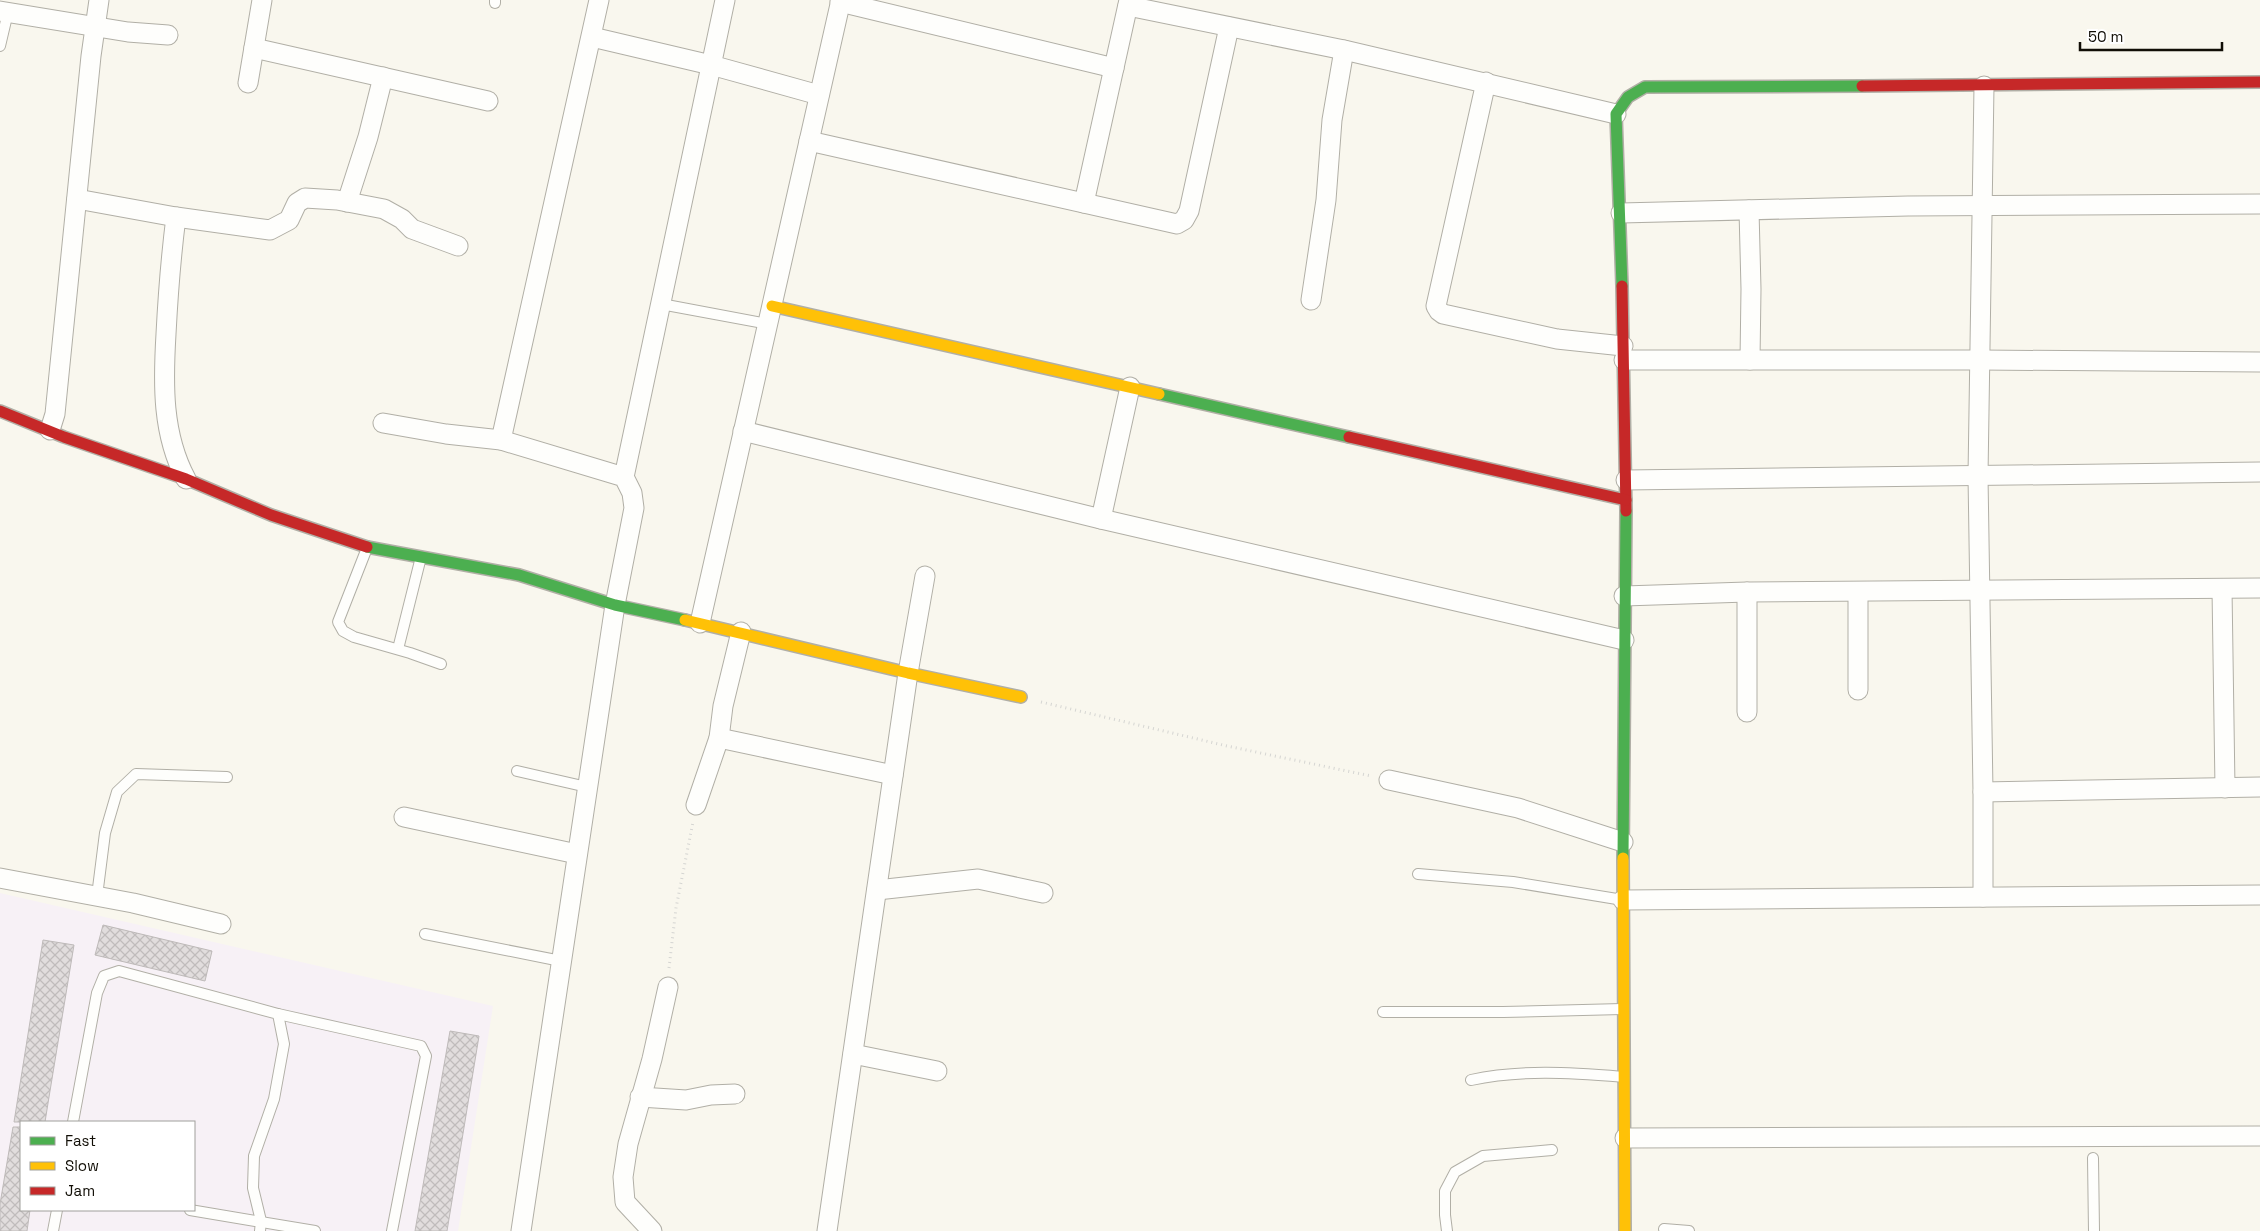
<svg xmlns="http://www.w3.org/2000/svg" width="2260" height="1231" font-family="'Space Grotesk',sans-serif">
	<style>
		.education { fill: #f7f1f6; fill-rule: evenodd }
		.building { fill: url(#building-cross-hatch); stroke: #bebab9 }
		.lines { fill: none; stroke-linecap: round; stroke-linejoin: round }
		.lane-casing { stroke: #b1afa6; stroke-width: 12 }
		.street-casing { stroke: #b1afa6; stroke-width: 21 }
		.fast-casing { stroke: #b1afa6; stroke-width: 14 }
		.slow-casing { stroke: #b1afa6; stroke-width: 14 }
		.jam-casing { stroke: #b1afa6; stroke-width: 14 }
		.path { stroke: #d5d5d2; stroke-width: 3; stroke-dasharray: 1 4; stroke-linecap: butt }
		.lane { stroke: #fefefc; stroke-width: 10 }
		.street { stroke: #fefefc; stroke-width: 19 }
		.fast { stroke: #4caf50; stroke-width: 11 }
		.slow { stroke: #ffc107; stroke-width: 11 }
		.jam { stroke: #c62828; stroke-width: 11 }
	</style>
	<defs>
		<pattern id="building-cross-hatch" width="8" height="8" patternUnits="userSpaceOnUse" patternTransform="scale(1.25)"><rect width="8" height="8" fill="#e1dddd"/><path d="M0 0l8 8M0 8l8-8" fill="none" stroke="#c0bcbc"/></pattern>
	</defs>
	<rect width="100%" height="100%" fill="#f9f7ee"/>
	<path class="education" d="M0,893L493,1006L458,1231H0ZM21,1122H194V1210H21Z"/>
	<g class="building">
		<polygon points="103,925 212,951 205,981 95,955"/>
		<polygon points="43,940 74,945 49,1097 45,1122 14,1122"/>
		<polygon points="450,1031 479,1036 458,1164 447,1231 415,1231"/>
		<polygon points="13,1127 21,1127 21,1210 30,1210 27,1231 0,1231 0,1204"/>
	</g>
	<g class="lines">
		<defs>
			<g id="lane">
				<polyline points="495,3 495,0"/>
				<polyline points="0,46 8,12"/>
				<polyline points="661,304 768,324"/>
				<polyline points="367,548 338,622 343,631 354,637 410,653 441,664"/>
				<polyline points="398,649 421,557"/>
				<polyline points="517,771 587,787"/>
				<polyline points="1418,874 1513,882 1623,900"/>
				<polyline points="97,896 105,833 117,792 136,774 227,777"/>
				<polyline points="425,934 561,961"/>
				<polyline points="1383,1012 1503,1012 1622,1009"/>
				<polyline points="278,1014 421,1046 426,1056 392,1231"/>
				<path d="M1471,1080C1522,1069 1572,1073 1624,1077"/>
				<polyline points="73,1122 97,993 104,976 119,971 278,1014 284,1044 274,1099 254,1156 253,1188 261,1221 260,1231"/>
				<polyline points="2093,1158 2094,1231"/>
				<polyline points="190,1210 315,1231"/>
				<polyline points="1664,1229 1689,1231"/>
				<polyline points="53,1231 57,1210"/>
				<polyline points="1447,1231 1445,1215 1445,1191 1455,1172 1483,1156 1552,1150"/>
			</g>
			<g id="street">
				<polyline points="840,2 1114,68"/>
				<polyline points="1128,6 1344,50 1616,114"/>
				<polyline points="0,11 128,32 168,35"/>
				<polyline points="592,37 711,65 819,95"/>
				<polyline points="254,48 488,101"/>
				<polyline points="1486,82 1436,306 1439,311 1443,314 1557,339 1623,346"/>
				<polyline points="248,83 262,0"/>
				<polyline points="809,141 1177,224 1184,220 1189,211 1229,27"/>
				<polyline points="77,199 176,217 270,230 289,220 297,203 305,198 337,200 384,209 402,219 412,229 458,246"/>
				<polyline points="347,202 368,137 383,77"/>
				<polyline points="1084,203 1129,0"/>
				<polyline points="1749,210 1751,289 1750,360"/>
				<polyline points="1621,213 1908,206 2260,204"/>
				<path d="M176,217C171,256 168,295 166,334C163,384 162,434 186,479"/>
				<polyline points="1311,300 1326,200 1332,120 1344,50"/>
				<polyline points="1624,360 1980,360 2260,362"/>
				<polyline points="383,423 446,434 501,440 624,477 632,493 634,508 615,605 521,1231"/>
				<polyline points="50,430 55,414 91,56 99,0"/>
				<polyline points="743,431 1101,519 1624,640"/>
				<polyline points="501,440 599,0"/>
				<polyline points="624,477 725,0"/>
				<polyline points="1626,480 2260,472"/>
				<polyline points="1101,519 1130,387"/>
				<polyline points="2222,589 2225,788"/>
				<polyline points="1624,596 1747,592 2260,588"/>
				<polyline points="700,623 841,0"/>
				<polyline points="1858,690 1858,592"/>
				<polyline points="1747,712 1747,592"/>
				<polyline points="719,738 893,775"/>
				<polyline points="1389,780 1518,808 1623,842"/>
				<polyline points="1983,792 2260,787"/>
				<polyline points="696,805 719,738 723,706 741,632"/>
				<polyline points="404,817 577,854"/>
				<polyline points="0,878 133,903 221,924"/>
				<polyline points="877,890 978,879 1043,893"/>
				<polyline points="1983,897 1983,792 1978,476 1984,86"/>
				<polyline points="1623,900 2260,895"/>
				<polyline points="853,1054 937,1071"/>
				<polyline points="640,1097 686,1100 711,1095 735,1094"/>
				<polyline points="1625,1138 2260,1136"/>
				<polyline points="652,1231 625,1202 623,1177 628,1144 652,1059 668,987"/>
				<polyline points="827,1231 908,673 925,576"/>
			</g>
			<g id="fast">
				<polyline points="1622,286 1616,114 1628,97 1645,87 1862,86"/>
				<polyline points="1159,394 1349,437"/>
				<polyline points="367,547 519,575 615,605 685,620"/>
				<polyline points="1623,858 1626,511"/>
			</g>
			<g id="slow">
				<polyline points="772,306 1159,394"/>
				<polyline points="685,620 908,673 1021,697"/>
				<polyline points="1623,858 1625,1231"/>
			</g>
			<g id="jam">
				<polyline points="1862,86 2260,82"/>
				<polyline points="1622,286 1626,511"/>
				<polyline points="0,411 64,437 186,479 271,515 367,547"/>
				<polyline points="1349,437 1626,500"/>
			</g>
		</defs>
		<use href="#lane" class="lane-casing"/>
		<use href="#street" class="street-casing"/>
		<use href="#fast" class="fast-casing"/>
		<use href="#slow" class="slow-casing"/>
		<use href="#jam" class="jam-casing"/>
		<g class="path">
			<polyline points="1041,702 1227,746 1371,776"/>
			<polyline points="669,968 676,908 693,822"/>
		</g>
		<use href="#lane" class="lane"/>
		<use href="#street" class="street"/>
		<use href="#fast" class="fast"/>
		<use href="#slow" class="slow"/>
		<use href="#jam" class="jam"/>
	</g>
	<rect x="20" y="1121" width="175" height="90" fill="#ffffff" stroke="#a09f9b"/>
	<rect x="30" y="1137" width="25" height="8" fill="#4caf50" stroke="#a09f9b"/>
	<text x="65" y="1146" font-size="15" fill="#110e06">Fast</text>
	<rect x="30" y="1162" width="25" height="8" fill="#ffc107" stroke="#a09f9b"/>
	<text x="65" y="1171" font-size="15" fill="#110e06">Slow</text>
	<rect x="30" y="1187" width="25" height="8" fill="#c62828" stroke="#a09f9b"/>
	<text x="65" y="1196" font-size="15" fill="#110e06">Jam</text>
	<path d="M2080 42v8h142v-8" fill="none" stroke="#110e06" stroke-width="2.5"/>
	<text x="2088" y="42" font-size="15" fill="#110e06" stroke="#ffffff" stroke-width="4" paint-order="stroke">50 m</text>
</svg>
